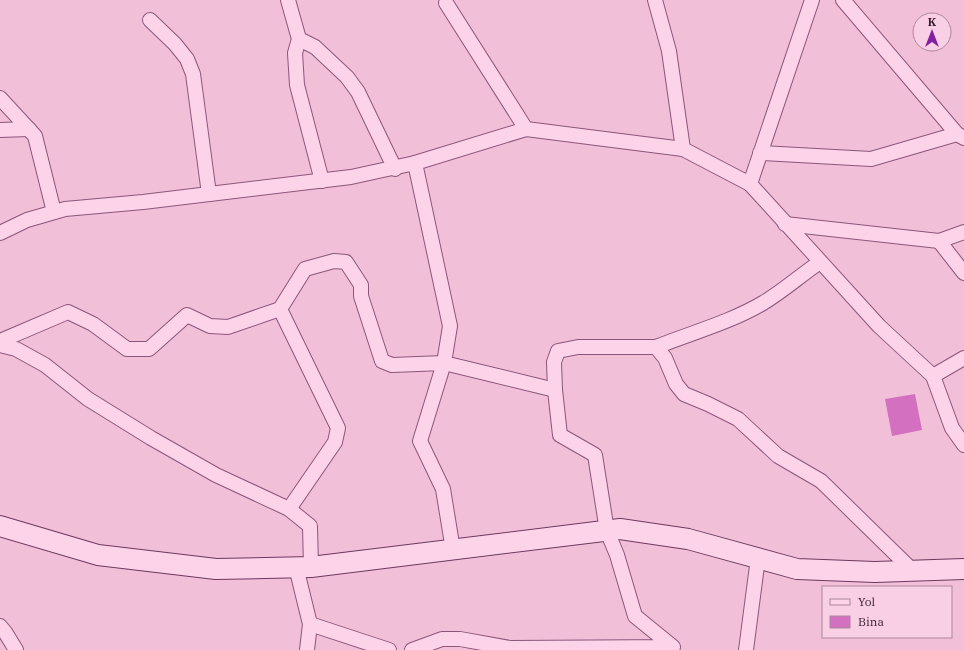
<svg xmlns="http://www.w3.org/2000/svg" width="964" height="650" font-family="'IBM Plex Serif',serif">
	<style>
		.building { fill: #d371c0 }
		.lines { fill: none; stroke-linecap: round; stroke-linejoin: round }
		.street-casing { stroke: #8c567b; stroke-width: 16 }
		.secondary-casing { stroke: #6d395e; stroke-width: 22 }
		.street { stroke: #fcd3e8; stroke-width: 14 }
		.secondary { stroke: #fcd3e8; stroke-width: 20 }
	</style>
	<rect width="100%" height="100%" fill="#f2bfd9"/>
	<polygon class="building" points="915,394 922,430 892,436 885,399"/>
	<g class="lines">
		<defs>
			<g id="street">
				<polyline points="288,0 299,39 295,53 297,85 322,181"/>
				<polyline points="843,0 957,134 964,138"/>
				<polyline points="446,3 526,129 683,149 669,51 655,0"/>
				<polyline points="150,20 175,44 187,59 193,74 209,194"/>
				<polyline points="299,39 315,47 347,77 358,92 395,169"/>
				<polyline points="0,98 35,136 54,212"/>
				<polyline points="0,130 29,129"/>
				<polyline points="683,149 750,184 812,0"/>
				<polyline points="760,153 871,159 957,134"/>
				<polyline points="415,163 526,129"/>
				<polyline points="750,184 879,326 933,376 952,428 964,445"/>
				<polyline points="785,224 939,241 964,232"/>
				<polyline points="0,233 27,220 65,209 143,202 351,177 415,163 450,326 444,363 555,390 560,435 595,455 607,531 617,555 635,616 673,647 510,648"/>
				<polyline points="939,241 964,273"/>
				<polyline points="280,309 338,428 335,442 289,509"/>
				<polyline points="0,341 68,312 93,324 127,349 149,349 187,315 210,326 228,327 280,309 305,269 334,261 346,262 361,285 361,296 382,361 392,365 444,363 420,441 443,489 453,550"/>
				<polyline points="0,345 16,349 45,365 88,399 151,438 216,475 289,509 310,526 311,567"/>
				<path d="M656,347C691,333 731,322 763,303C783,291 801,275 820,262"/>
				<polyline points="933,376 964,358"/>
				<polyline points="555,390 554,362 558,351 578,347 656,347 665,358 676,384 684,394 708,404 738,419 778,456 821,481 913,571"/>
				<polyline points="296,567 310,624 307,650"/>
				<polyline points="310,624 389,650"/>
				<polyline points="0,626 5,632 16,650"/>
				<polyline points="412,650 442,639 460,639 510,648 510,650"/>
				<polyline points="746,650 758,558"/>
			</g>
			<polyline id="secondary" points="0,526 98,555 216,569 311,567 620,529 688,539 797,569 875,572 964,569"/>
		</defs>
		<use href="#street" class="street-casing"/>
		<use href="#secondary" class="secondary-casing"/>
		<use href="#street" class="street"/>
		<use href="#secondary" class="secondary"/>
	</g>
	<rect x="822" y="586" width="130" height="52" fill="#f8cfe4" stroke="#ac879d"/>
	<rect x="830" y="599" width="20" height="6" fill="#fcd3e8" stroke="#ac879d"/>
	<text x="858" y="606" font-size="12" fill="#3a1b32">Yol</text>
	<rect x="830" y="616" width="20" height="12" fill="#d371c0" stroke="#ac879d"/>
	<text x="858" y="626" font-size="12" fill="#3a1b32">Bina</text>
	<g transform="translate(932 32)"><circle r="19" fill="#f8cfe4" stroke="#ac879d"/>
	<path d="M0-3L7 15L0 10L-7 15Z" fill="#8320a0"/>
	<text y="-6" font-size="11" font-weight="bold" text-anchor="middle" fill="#3a1b32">K</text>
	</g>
</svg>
